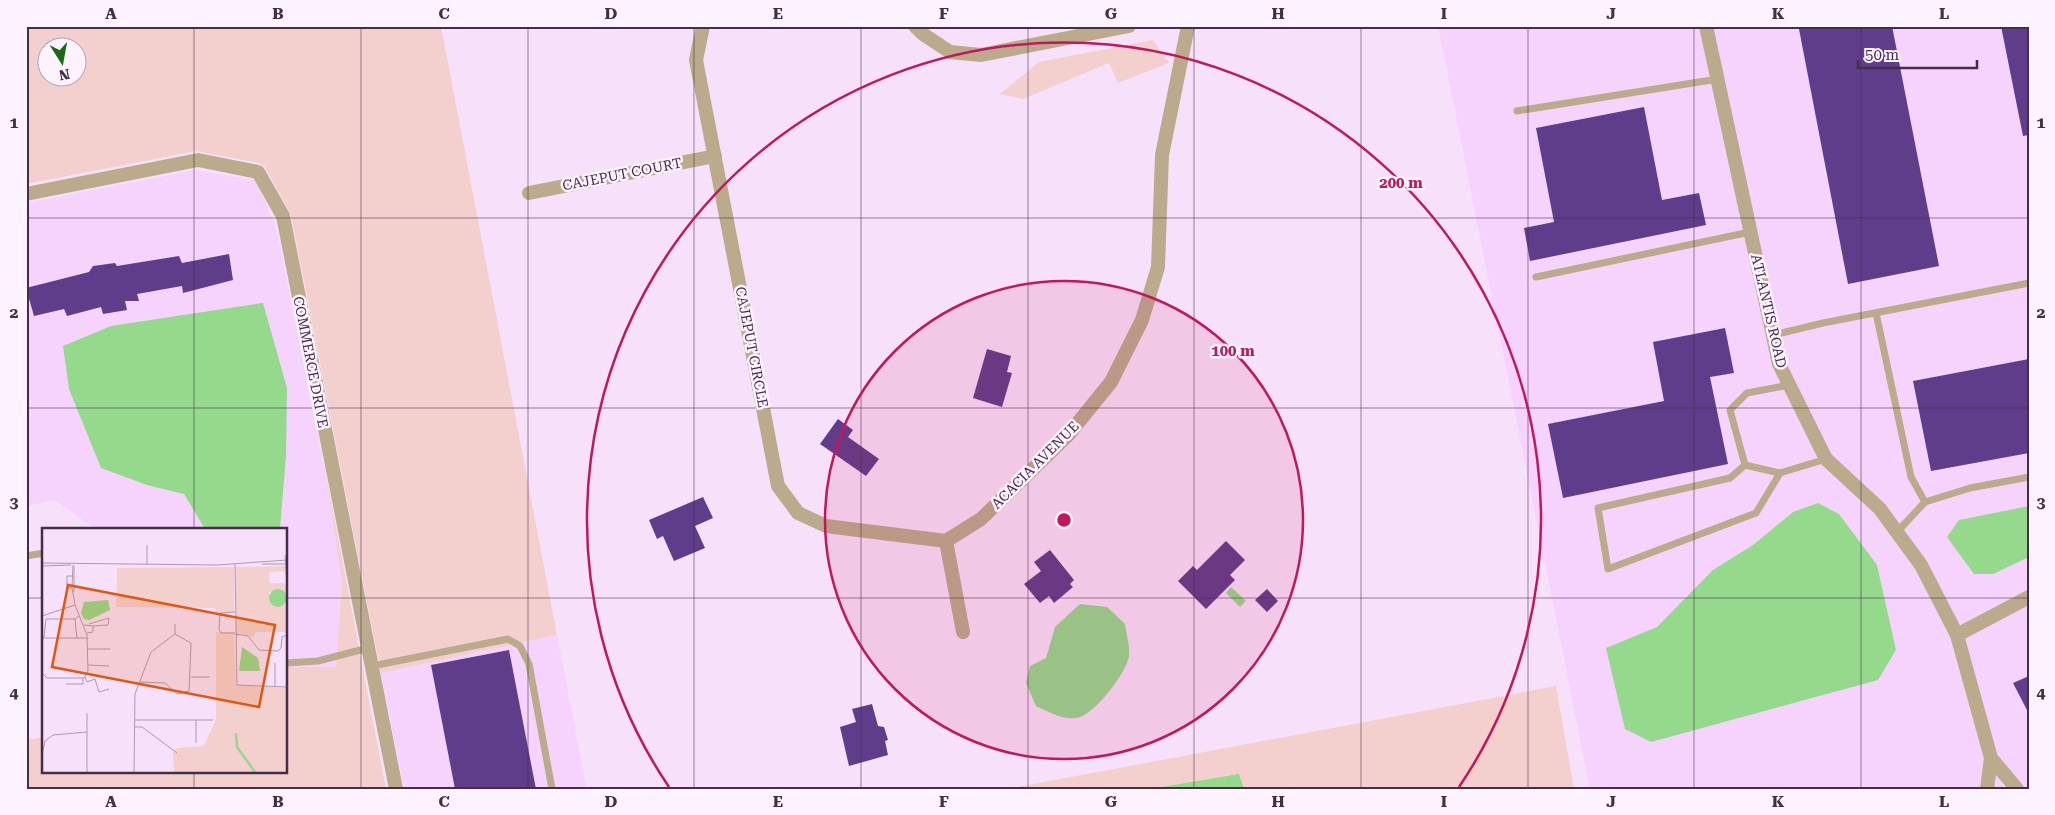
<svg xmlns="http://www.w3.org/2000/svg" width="2055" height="815" font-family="'Roboto Serif',serif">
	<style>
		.built { fill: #f6d3fc }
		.green { fill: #f3d0ce; fill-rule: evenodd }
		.water { fill: #94d98c }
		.building { fill: #5f3d8a }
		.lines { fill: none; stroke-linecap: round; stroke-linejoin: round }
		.service { stroke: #bbab8c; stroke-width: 7 }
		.minor { stroke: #bbab8c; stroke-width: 14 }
		.grid { fill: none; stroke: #432e47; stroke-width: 1; stroke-opacity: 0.55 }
		.ring { fill: none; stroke: #c2185b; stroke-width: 2.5 }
		.labels { text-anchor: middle; stroke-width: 5; stroke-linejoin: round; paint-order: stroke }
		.street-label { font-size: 14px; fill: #432e47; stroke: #fdf2ff }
		.inset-river { fill: none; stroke: #94d98c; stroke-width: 2.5 }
		.inset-road { fill: none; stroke: #af99b2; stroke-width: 1 }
		.view { fill: #e0570f; fill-opacity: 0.15; stroke: #e0570f; stroke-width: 2.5 }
		.inset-edge { fill: none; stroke: #432e47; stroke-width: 2.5 }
		.centre { fill: #c2185b; stroke: #fdf2ff; stroke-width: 2.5 }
		.ring-label { font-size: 15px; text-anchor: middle; font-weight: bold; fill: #c2185b; stroke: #fdf2ff; stroke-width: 5; stroke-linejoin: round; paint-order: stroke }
		.neatline { fill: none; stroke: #432e47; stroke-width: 2 }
		.grid-label { font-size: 16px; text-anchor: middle; font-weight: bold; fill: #432e47 }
	</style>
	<rect width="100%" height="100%" fill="#f7e1fa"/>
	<g class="built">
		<polygon points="1438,26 2029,26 2029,789 1590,789"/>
		<polygon points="195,170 254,180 266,202 278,236 325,470 342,582 336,668 286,667 286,529 280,529 286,456 101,468 147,484 184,494 205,529 95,529 55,500 26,506 26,203"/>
		<polygon points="557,635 587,789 404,789 381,673"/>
	</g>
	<g class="green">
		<path d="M26,26H441L557,635L381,673L291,215L265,167L259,163L196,151L26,184ZM48,48H78V78H48Z"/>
		<polygon points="1153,40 1169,63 1118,83 1109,63 1023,99 1000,94 1039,62"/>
		<polygon points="325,470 386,789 26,789 26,740 44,737 44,771 286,771 286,667 336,667 342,582"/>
		<polygon points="1556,686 1574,789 1007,789"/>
	</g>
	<g class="water">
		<polygon points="263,303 287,388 286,456 280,529 205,529 184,494 147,485 101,468 69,389 63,346 111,326"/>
		<polygon points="1818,503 1839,514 1877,565 1896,650 1878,680 1651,742 1625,729 1606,648 1657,627 1713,570 1753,545 1793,512"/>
		<polygon points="2029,506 2029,557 1993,574 1974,574 1947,537 1959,520"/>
		<polygon points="1231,587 1246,601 1240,607 1226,593"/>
		<path d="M1080,604L1107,607L1125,624C1126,634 1130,645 1129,655C1128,671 1096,712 1080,717C1066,722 1049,712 1036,706L1026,683L1030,666L1046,658L1055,627Z"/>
		<polygon points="1239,774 1244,789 1150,789"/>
	</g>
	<g class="building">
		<polygon points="1812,26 1892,26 1939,266 1848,284 1799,29"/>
		<polygon points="2001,26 2029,26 2029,135 2023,136"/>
		<polygon points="1644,107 1662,200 1699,193 1706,225 1530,261 1524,228 1554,222 1536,128"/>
		<polygon points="229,254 233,280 183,293 182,286 137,294 139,301 125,301 127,310 103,314 101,307 67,316 64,309 34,316 26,288 89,272 93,266 115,263 117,266 179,256 182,263"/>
		<polygon points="1725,328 1734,373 1710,377 1728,464 1563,498 1548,424 1664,401 1653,342"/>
		<polygon points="987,349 1011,356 1007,372 1012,373 1002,407 973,398"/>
		<polygon points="2029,359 2029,453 1931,471 1913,381"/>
		<polygon points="838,419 853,430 848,437 879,459 866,476 820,444"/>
		<polygon points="703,497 713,518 695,526 705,548 674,561 663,536 657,539 649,520"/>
		<polygon points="1226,541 1245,560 1230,575 1235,580 1206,609 1178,581 1193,566 1197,570"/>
		<polygon points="1050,550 1074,580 1070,584 1073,587 1054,603 1049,596 1040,603 1024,584 1041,571 1034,562"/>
		<polygon points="1267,589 1278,601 1267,612 1255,600"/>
		<polygon points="509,650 536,789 455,789 431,665"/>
		<polygon points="2029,676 2029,714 2013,683"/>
		<polygon points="872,704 878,726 884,727 888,740 885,741 888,755 849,766 840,727 856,722 852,709"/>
	</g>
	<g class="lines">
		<g class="service">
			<polyline points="1517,111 1718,79"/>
			<polyline points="1536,277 1750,232"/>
			<polyline points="1876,313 1911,477 1925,502 1897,532"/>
			<polyline points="1773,335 1823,323 2029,283"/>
			<polyline points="1789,385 1747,393 1730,410 1745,465 1780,473 1826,459"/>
			<polyline points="1745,465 1730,478 1598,508 1608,569 1756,513 1780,473"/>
			<polyline points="1925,502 1970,488 2029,477"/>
			<polyline points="26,556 44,553"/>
			<polyline points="286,663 318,661 368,648"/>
			<polyline points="372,666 508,639 520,646 529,664 552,789"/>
		</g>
		<g class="minor">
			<polyline points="703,26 696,60 778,486 798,513 826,526 946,541"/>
			<polyline points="915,26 923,34 950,52 981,55 1129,26"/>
			<polyline points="1706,26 1779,364 1826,459 1880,509 1921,565 1957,635 2029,597"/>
			<polyline points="529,193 715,156"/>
			<polyline points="26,194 198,160 258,172 283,216 396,789"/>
			<polyline points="963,632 946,541 981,519 1068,435 1111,382 1142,320 1158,267 1162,155 1188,26"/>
			<polyline points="1957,635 1991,758 2017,789"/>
			<polyline points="1987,789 1991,758"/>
		</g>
	</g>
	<path class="grid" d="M194,26V529M361,26V789M528,26V789M694,26V789M861,26V789M1028,26V789M1194,26V789M1361,26V789M1528,26V789M1694,26V789M1861,26V789M26,218H2029M26,408H2029M26,598H44M286,598H2029M194,771V789"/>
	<circle cx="1064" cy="520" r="239" fill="#c2185b" fill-opacity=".12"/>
	<g class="ring">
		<circle cx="1064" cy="520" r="239"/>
		<path d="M669 787A477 477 0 1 1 1459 787"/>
	</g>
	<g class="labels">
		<g class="street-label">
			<text transform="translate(622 174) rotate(-11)" y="5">CAJEPUT COURT</text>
			<text transform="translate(1769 311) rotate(77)" y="5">ATLANTIS ROAD</text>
			<text transform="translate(752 347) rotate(79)" y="5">CAJEPUT CIRCLE</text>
			<text transform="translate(311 362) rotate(79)" y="5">COMMERCE DRIVE</text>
			<text transform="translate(1035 465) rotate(-45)" y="5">ACACIA AVENUE</text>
		</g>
	</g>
	<g transform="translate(42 528)">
		<rect width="245" height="245" fill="#f7e1fa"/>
		<path d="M244,38V43L227,44V48L228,55H241L245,58V68L239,63L227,64L232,78L243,77L245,73V104H214L211,109L197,105L194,114V39ZM192,39V85L174,84L173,80L74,79L75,40ZM174,104H192L194,157L245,160V244H132L131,224L135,220L162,218L174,191Z" fill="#f3d0ce"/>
		<path d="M227 70a9 9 0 1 1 18 0a9 9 0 1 1-18 0ZM66,72L68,82L47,92L42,91L39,85L42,74ZM200,119L216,130L218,143H197Z" fill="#94d98c"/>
		<path class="inset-river" d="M194,205L195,219L213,244"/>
		<path class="inset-road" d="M243,27L245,57M0,35L175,37L245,32M193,36L195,157L245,159M220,36H245M31,37L30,60L33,77M105,37V17M0,38L29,37M30,60H25V48H31M32,64V38M193,84L178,85L177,102L179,105H193M0,88L33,77L45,107L46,143L42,150H5L0,145M47,96L67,90L66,97L51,98M42,97L51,98V104L45,105M193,106L206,108L217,122L236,123L239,120L240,109L245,107M0,110H45M2,110L4,91H33M35,111L33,91L37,88M46,121H68M233,135V159M46,137L67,138M0,138V110M43,149L45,154L53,151L57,164L67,161M149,149H168M98,154L123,155L135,166L147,163L149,115L133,106M24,156H41V150M92,192H171M154,192V215M92,199H100L135,225M0,227L3,213L11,207L45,204M45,244V185M92,244L93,166L109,124L133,106V96"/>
		<path class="view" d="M26,57L233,97L217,179L10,139Z"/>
		<rect width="245" height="245" class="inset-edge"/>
	</g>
	<circle cx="1064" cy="520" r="8" class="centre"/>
	<g class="ring-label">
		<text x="1401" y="188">200 m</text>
		<text x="1233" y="356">100 m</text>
	</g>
	<rect width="2055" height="815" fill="none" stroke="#fdf2ff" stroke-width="55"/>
	<g transform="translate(62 62) rotate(169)"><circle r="24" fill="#fdf2ff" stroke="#b3a4b5"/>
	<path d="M0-4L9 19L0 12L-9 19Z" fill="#186b11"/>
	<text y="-8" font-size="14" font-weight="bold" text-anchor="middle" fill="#432e47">N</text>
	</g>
	<path d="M1858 60v8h119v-8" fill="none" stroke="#432e47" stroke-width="2.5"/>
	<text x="1865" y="60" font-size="15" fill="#432e47" stroke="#fdf2ff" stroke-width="4" paint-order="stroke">50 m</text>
	<rect x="28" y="28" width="2000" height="760" class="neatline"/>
	<g class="grid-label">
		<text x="111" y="19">A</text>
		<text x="278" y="19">B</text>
		<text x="444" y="19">C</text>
		<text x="611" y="19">D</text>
		<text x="778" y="19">E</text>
		<text x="944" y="19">F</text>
		<text x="1111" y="19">G</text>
		<text x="1278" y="19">H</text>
		<text x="1444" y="19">I</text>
		<text x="1611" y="19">J</text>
		<text x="1778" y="19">K</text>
		<text x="1944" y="19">L</text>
		<text x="14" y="128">1</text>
		<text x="2041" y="128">1</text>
		<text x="14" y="318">2</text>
		<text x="2041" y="318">2</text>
		<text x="14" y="508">3</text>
		<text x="2041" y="508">3</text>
		<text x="14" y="698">4</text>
		<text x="2041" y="698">4</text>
		<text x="111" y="807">A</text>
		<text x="278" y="807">B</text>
		<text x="444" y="807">C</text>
		<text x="611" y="807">D</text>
		<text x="778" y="807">E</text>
		<text x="944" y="807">F</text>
		<text x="1111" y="807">G</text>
		<text x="1278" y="807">H</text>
		<text x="1444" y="807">I</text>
		<text x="1611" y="807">J</text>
		<text x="1778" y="807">K</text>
		<text x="1944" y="807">L</text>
	</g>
</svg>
